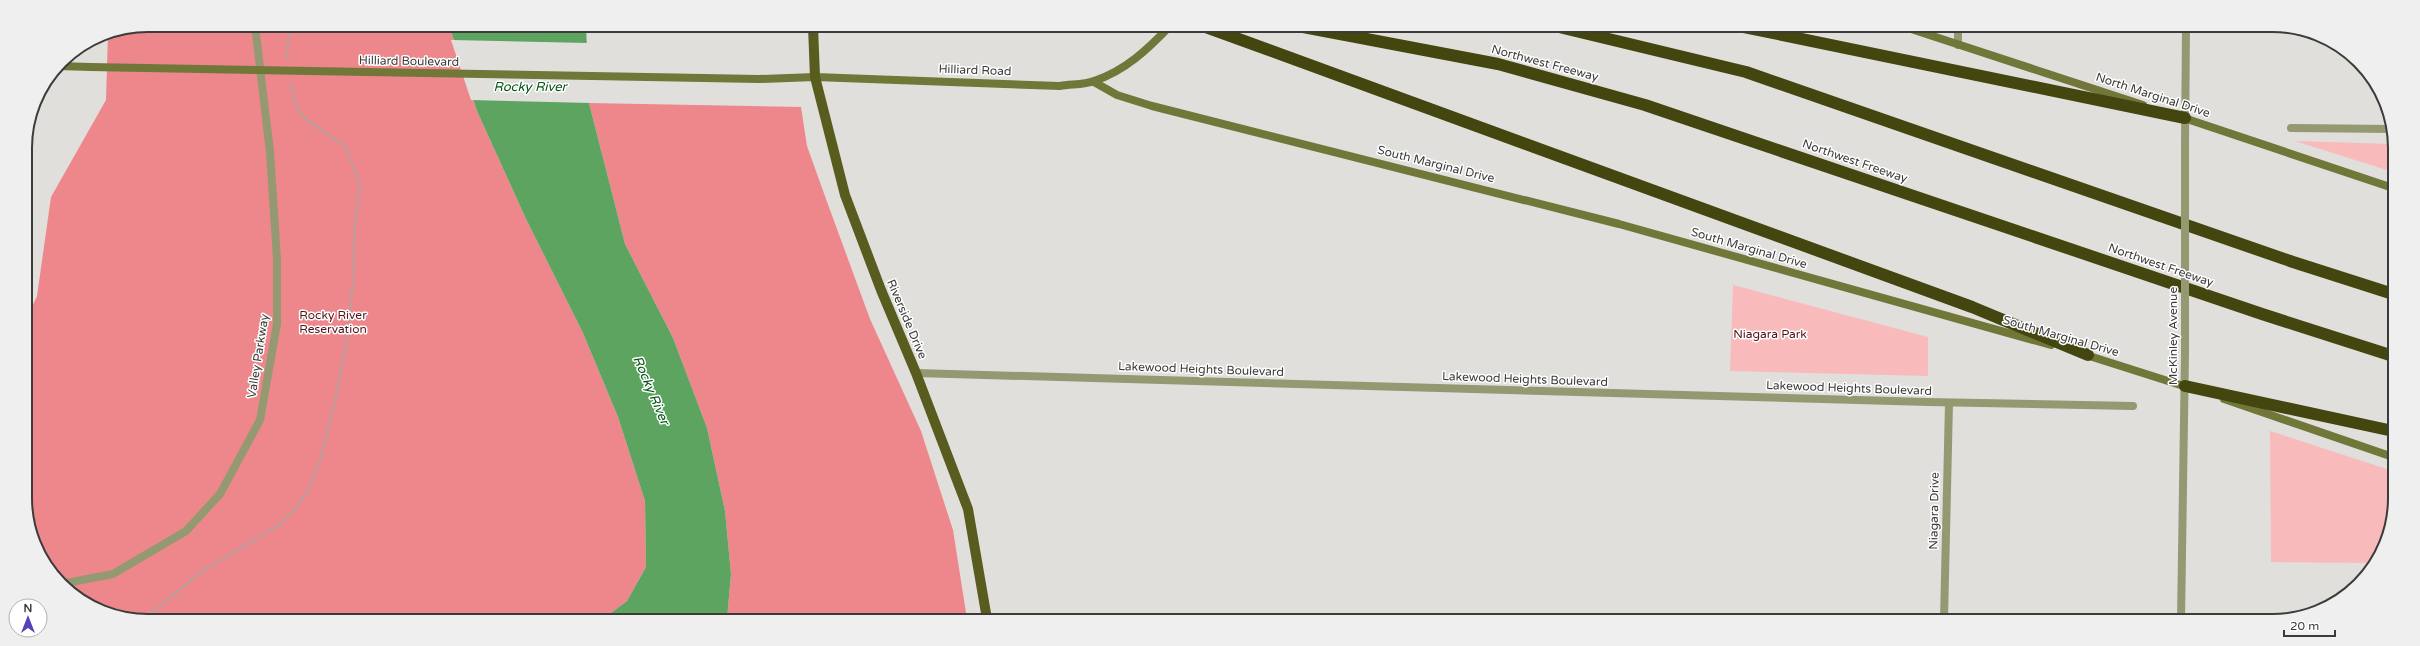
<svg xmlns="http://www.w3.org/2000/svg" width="2420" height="646" font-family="'Varela Round',sans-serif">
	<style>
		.green { fill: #f8babb }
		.forest { fill: #ed878b }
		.water { fill: #5ca45f }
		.pier { fill: #e1dfdc }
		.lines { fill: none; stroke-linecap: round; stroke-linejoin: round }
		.path { stroke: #a8a7a4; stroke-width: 2.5; stroke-dasharray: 3 2; stroke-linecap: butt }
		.minor { stroke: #959971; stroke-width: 8 }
		.tertiary { stroke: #959971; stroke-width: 8 }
		.secondary { stroke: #717639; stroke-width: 8 }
		.primary { stroke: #585c1e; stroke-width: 10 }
		.motorway { stroke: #43460f; stroke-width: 12 }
		.tertiary-bridge { stroke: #959971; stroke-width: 8 }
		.secondary-bridge { stroke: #717639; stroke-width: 8 }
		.labels { text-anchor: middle; stroke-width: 3; stroke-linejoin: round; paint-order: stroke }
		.street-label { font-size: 12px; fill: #3c3b3a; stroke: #fff }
		.park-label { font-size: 12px; fill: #52131b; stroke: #fff }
		.water-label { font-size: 13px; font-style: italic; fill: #025713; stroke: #fff }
		.rim { fill: none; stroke: #3c3b3a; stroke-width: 2 }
	</style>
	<rect width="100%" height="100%" fill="#e1dfdc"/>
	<g class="green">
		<polygon points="2295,141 2393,144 2393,172"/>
		<polygon points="1733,285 1928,337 1928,376 1730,371"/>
		<polygon points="2270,431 2393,471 2393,522 2375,563 2271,562"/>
	</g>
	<g class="forest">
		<polygon points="148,25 449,25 477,111 526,219 583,333 618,417 645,501 646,567 627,601 603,619 124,619 87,605 61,585 41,559 27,522 26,320 37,296 51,197 106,100 108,33"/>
		<polygon points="589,103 801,107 807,146 826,199 870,319 921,431 953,530 967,619 727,619 731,574 725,511 707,428 673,338 625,244"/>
	</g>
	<polygon class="water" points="449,25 586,25 589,103 625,244 673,338 707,428 725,511 731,574 727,619 603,619 627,601 646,567 645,501 618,417 583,333 526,219 477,111"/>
	<polygon class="pier" points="451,40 588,43 591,103 471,100"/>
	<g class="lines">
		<g class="path">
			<polyline points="287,58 288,42 292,25"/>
			<polyline points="144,619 202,571 278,526 297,507 309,488 321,458 335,401 346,345 353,282 355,224 360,184 345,146 311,123 298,111 290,83"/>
		</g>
		<g class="minor">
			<polyline points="1958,27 1958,45"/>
			<polyline points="2291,128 2393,129"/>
			<polyline points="916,373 1928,402 2133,406"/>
			<polyline points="1944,620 1949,403"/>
		</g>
		<g class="tertiary">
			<polyline points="2185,146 2186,27"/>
			<polyline points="61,584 113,574 186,531 220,494 260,420 277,324 277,259 270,152 255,25"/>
			<polyline points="2181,621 2185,353"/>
		</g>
		<g class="secondary">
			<polyline points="1905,27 2143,105"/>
			<polyline points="58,66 90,67"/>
			<path d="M759,79L815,77L1060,86C1071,84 1084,85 1094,81C1125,71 1148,49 1170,26"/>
			<polyline points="1094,82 1117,95 1152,106 1619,224 2051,345"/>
			<polyline points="2181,117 2393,188"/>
			<polyline points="2083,354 2190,388"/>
			<polyline points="2224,399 2393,457"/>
		</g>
		<polyline class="primary" points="813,26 815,77 845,195 881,290 916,373 968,509 987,619"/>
		<g class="motorway">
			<polyline points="1203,26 1972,307 2088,355"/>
			<polyline points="1298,26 1498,64 1645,105 2262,314 2393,356"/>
			<polyline points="1559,27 1746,72 2293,262 2393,294"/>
			<polyline points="1744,27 2185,118"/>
			<polyline points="2185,386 2393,431"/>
		</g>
		<polyline class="tertiary-bridge" points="2185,146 2185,353"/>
		<polyline class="secondary-bridge" points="90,67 759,79"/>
	</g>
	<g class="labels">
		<g class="street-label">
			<text transform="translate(409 61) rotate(1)" y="4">Hilliard Boulevard</text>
			<text transform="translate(1545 63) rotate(15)" y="4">Northwest Freeway</text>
			<text transform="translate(975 70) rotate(2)" y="4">Hilliard Road</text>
			<text transform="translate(2153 95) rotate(18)" y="4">North Marginal Drive</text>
			<text transform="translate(1855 161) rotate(19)" y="4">Northwest Freeway</text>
			<text transform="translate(1436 164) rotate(14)" y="4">South Marginal Drive</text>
			<text transform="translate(1749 248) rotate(16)" y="4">South Marginal Drive</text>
			<text transform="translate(2161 265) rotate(19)" y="4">Northwest Freeway</text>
			<text transform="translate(907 319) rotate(67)" y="4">Riverside Drive</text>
			<text transform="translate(2061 336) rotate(16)" y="4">South Marginal Drive</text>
			<text transform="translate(2173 336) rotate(-90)" y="4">McKinley Avenue</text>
			<text transform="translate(258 356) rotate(-81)" y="4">Valley Parkway</text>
			<text transform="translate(1201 369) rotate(2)" y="4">Lakewood Heights Boulevard</text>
			<text transform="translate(1525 379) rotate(2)" y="4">Lakewood Heights Boulevard</text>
			<text transform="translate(1849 388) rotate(2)" y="4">Lakewood Heights Boulevard</text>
			<text transform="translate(1934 511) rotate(-89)" y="4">Niagara Drive</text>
		</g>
		<g class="park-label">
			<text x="333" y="319">Rocky River<tspan x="333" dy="14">Reservation</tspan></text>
			<text x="1770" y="338">Niagara Park</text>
		</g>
		<g class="water-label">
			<text x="530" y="91">Rocky River</text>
			<text transform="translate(652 390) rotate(67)" y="5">Rocky River</text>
		</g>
	</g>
	<path d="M0 0H2420V646H0ZM148 32H2272A116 116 0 0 1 2388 148V498A116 116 0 0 1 2272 614H148A116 116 0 0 1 32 498V148A116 116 0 0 1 148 32Z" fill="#efefef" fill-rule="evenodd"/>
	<path class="rim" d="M148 32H2272A116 116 0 0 1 2388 148V498A116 116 0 0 1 2272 614H148A116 116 0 0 1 32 498V148A116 116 0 0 1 148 32Z"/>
	<g transform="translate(28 618)"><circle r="19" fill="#ffffff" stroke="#b1b1b0"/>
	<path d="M0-3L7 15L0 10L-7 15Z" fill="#5343ba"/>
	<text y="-6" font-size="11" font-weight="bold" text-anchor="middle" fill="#3c3b3a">N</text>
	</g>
	<path d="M2284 630v6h51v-6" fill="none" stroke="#3c3b3a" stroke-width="2"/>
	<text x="2290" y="630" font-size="12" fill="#3c3b3a" stroke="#ffffff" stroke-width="3" paint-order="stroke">20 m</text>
</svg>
